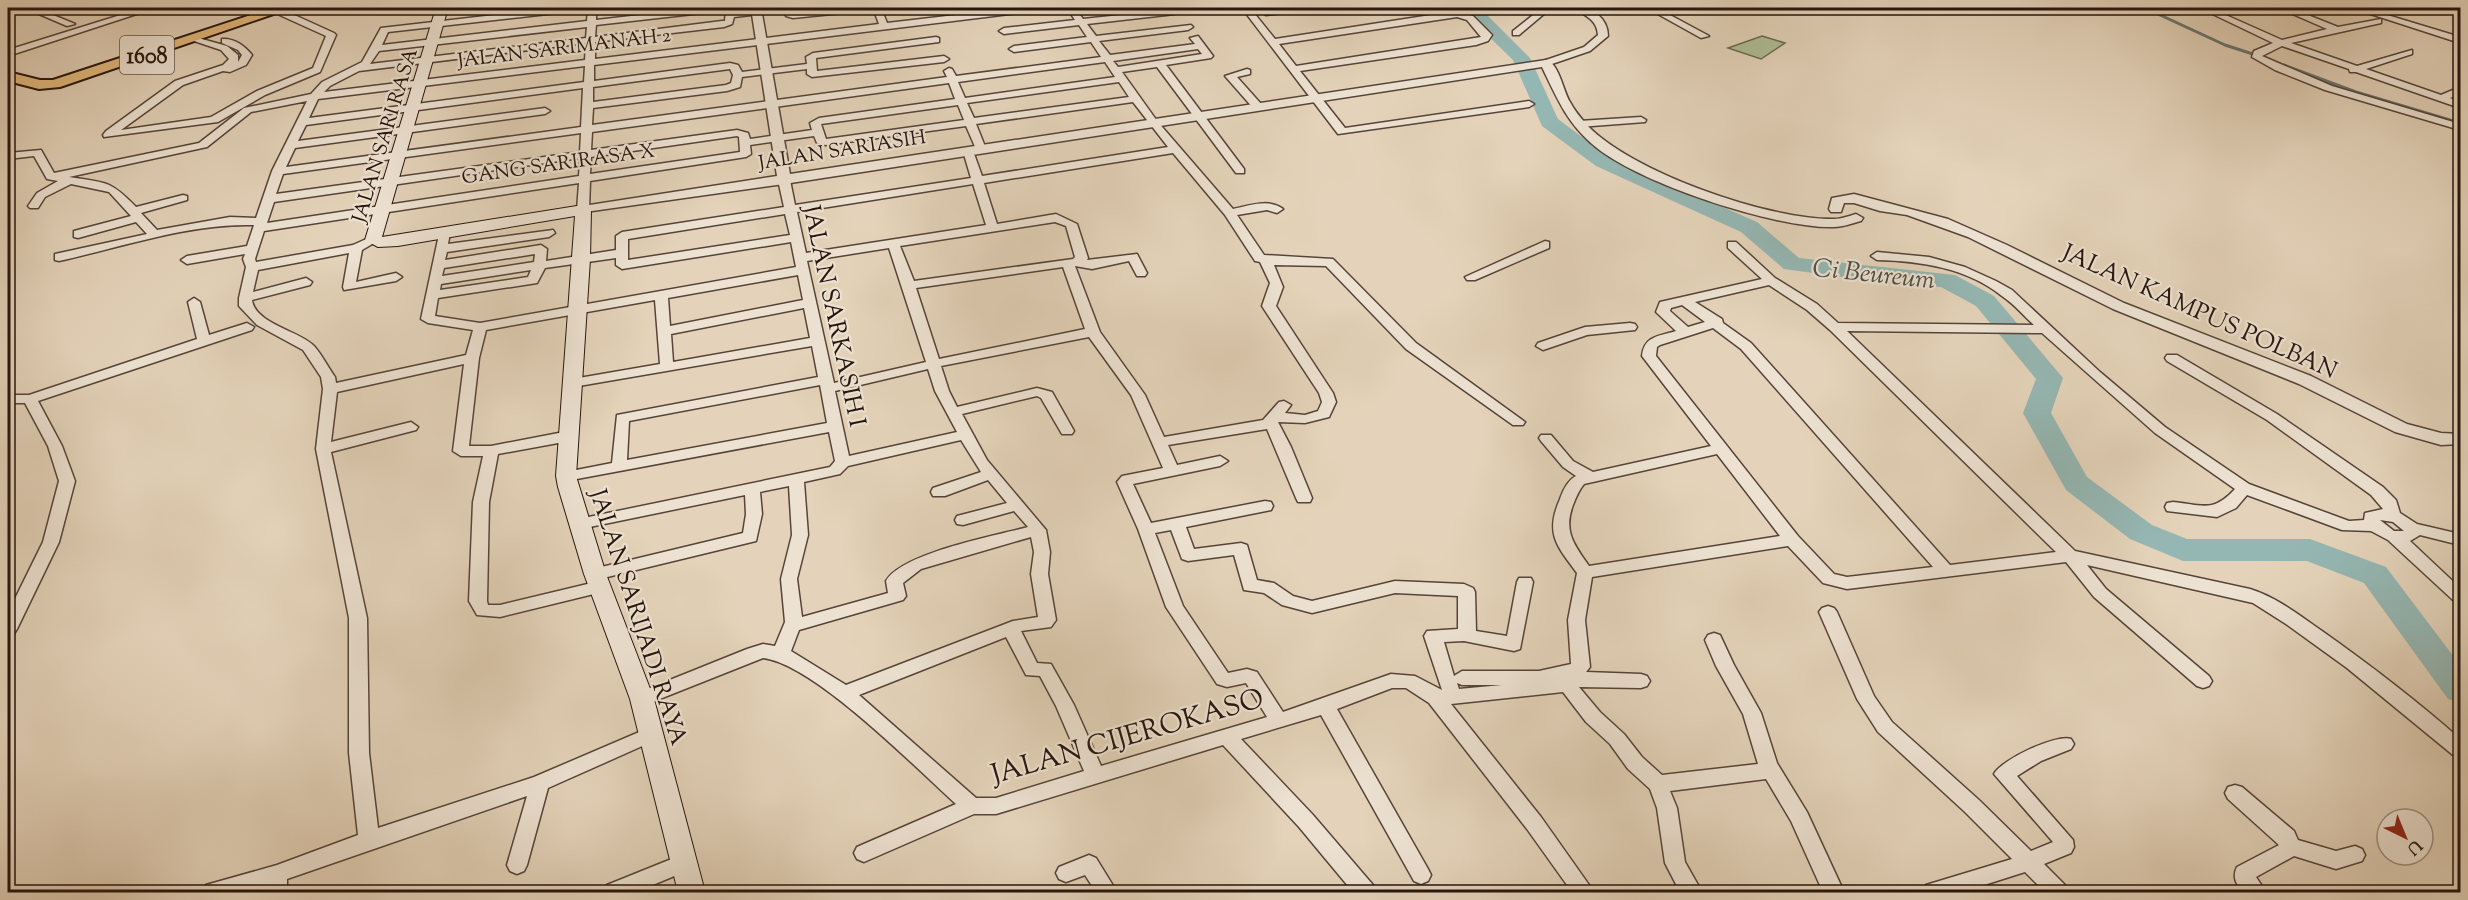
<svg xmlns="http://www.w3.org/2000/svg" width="2468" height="900" font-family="'Sorts Mill Goudy',serif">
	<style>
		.green { fill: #afbe94; stroke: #6a6a51; stroke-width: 1.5 }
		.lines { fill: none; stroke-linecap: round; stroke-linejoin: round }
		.stream { stroke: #697671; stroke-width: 3 }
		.river { fill: #95b7b3; fill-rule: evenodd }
		.minor-casing { stroke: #564439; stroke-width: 3 }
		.tertiary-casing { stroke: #564439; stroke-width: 3 }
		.secondary-casing { stroke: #26150e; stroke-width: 2 }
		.primary-casing { stroke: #26150e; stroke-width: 4 }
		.minor { fill: #ede2d2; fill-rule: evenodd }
		.tertiary { fill: #ede2d2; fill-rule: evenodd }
		.secondary { fill: #ede2d2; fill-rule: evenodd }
		.primary { fill: #e2ba7d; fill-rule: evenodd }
		.labels { text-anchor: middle; stroke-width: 4.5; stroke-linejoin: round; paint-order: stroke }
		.far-street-label { font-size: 20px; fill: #26150e; stroke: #ede2d2 }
		.shield { fill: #ede2d2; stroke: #625249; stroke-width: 1.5 }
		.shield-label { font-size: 22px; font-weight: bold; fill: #26150e }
		.street-label { font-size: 24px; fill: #26150e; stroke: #ede2d2 }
		.water-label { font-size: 26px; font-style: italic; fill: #4d4e48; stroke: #ede2d2 }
		.near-street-label { font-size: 28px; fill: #26150e; stroke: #ede2d2 }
	</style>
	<rect width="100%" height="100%" fill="#e4d3ba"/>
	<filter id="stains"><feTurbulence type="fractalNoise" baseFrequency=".00333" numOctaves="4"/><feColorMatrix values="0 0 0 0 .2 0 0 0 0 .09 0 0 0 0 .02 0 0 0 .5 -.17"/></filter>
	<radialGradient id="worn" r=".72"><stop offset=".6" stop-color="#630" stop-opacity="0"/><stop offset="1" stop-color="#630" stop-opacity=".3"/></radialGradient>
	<polygon class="green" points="1762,36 1785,43 1761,59 1728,48"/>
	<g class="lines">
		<g class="stream">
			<polyline points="2145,8 2225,45 2259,56"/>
			<polyline points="2284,65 2356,92 2460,123"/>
		</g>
		<polygon class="river" points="1455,8 1474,8 1486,14 1530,58 1558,119 1610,158 1757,222 1799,258 1955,275 1994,296 2063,378 2051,413 2087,477 2152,525 2187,539 2310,539 2386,567 2460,665 2460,703 2448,699 2364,583 2307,561 2183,561 2130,539 2066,490 2023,413 2036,379 1976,306 1941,287 1894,284 1784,269 1741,232 1596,166 1542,126 1513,60 1474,22"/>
		<defs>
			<g id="minor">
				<polygon points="25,8 36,8 75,24 67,26"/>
				<polygon points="143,8 155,8 8,56 8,50"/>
				<path d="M273,8H279L334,33L336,35L320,72L265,95L218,122L104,137L103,135L106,131L175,81L223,65L229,59L221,50L191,40V36L227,46L238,55V62L242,55L238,50L222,43V39C234,38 245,46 252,55L246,65L230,72L223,71L183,85L121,130L211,117L257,91L313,68L326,36L273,12Z"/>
				<path d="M556,8H579L575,11L388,32L382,45L587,21L588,8H596V20L702,8H724L720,11L596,25L595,37L722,21H725L726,8H734V12L791,8L793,12L840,8H866L862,11L793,18L786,16L784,11L734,17L732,24L724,27L595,42V59L879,24L873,8H881L887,23L1016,8H1038L1034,11L594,65V81L730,63L738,65L742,72L807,64L806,57L813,53L936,37L939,38V42L816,58L817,71L944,56L949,59L944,62L812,77L807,74V69L742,77L740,87L727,91L593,108L592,125L947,77L944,71L949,68L952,69L956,76L1101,57L1091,42L1014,52L1009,49L1014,46L1087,37L1079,25L1004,34L999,31L1004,28L1075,20L1067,8H1075L1083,19L1178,9V13L1175,14L1087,24L1096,36L1191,25L1193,27L1188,30L1099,41L1110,55L1195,44L1190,38L1198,36L1213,56L1211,58L1166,65L1244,169V173H1236L1157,67L1122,72L1157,121L1233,209C1249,206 1269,198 1283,209L1277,213L1267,210L1237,215L1264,255L1333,259L1416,343L1525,422L1523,425H1513L1406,349L1326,266L1274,265L1283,287L1276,306L1333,393L1336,402L1329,417L1305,423L1278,422L1291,447L1312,498L1310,502H1298L1296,498L1267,429L1168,445L1177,465L1220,456L1228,461L1220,466L1133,484L1151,523L1265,501L1271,502L1273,506L1271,510L1186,527L1194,549L1241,543L1247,545L1257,580L1274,583L1293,596L1312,601L1395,581L1464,584L1473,588L1475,592L1476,631L1507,636L1517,582L1519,578H1531L1533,582L1520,649L1514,651L1464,641L1444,642L1454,676L1462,671H1539L1571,664L1568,620L1577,573C1556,545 1545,533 1560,499C1563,490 1568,480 1576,476L1563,467L1541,441L1539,438L1541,435H1551L1573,461L1593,472L1711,446L1642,356C1644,336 1659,336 1676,331L1656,312L1660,302L1762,279L1728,248V242H1736L1775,278L1817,304L1838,323L2034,325C2023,315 2014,304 2002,296C1967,268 1921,261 1877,260L1871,256L1877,252L1929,257L1965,267L1996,281L2012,290L2100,372L2165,427L2249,484L2349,521L2364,520L2365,513L2383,509L2371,495L2267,420L2167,361L2165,358L2167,355H2177L2277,414L2383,487L2396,500L2400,513L2417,524L2460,534V545L2420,535L2410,541L2460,588V603L2454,601L2388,540L2371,531L2342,530L2247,495L2236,508L2217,517L2167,511L2165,507L2167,503L2173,502C2203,505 2213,513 2235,489L2155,433L2042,333L1847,331L2075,551L2250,589C2276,597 2299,615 2322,631C2370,665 2416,700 2460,739V758L2453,755L2347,668L2286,624L2253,603L2087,565L2106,589L2209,676L2212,681L2209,686L2203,688L2197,686L2094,597L2066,562L1847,589L1823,583L1788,546L1592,577L1585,620L1590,667L1586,672L1641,674L1647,676L1650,681L1647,686L1641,688L1579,687L1600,712L1624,734L1642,757L1662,775L1758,764L1743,714L1716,666L1705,640L1708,635L1714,633L1720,635L1734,665L1761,713L1777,763L1807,812L1844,892H1823L1791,821L1766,779L1670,791L1677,808L1685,862L1702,892H1680L1665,863L1657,808L1650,789L1628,769L1610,744L1586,722L1563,692L1451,704L1541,817L1594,892H1572L1527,829L1429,703L1406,688H1392L1337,709L1428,869L1431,875L1428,881L1421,884L1414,881L1321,715L1241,739L1313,815L1373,885L1376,892H1353L1299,827L1223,745L996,814H974L864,862L857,859L854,853L857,847L956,804C915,767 814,664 763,658L642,706L635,704L633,699L635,694L747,649L763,644L775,646L785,622L781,579L792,535L789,486L760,492L762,514L756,541L595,580L589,578L587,574L589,570L743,533L746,514L745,495L580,529L572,524L574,520L830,467L835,461L829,432L566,481L561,479L558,476L561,473L612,463L617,415L818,377L812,346L573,387L568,386L566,383L568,380L573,379L660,364L655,300L486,330L479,358L469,446H491L569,431L576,436L569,441L498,454L489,502L487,601L488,605H500L600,581L606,583L608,587L606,591L500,617L477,615L469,601L473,502L483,456H461L453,451L464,364L337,392L331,442L411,422L418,427L416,430L331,452L367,618L369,753L378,828L534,777L651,727L658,729L660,734L658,739L548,788L527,865L524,871L517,874L510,871L507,865L527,796L287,879V892H267V886L244,892H203L206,885L277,865L358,835L349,753V618L316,449L323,389L321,377L303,350L257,325L239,306V298L246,267L243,259L245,254L187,264L181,260L187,256L247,246L254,225C190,223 122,247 59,261L55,260V254L147,234L136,222L78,238L74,237V231L131,216L109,192L71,184L45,197L38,208H30L28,206L37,193L58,181L47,179L34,156L8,159V153L41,150L54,173L199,143L244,108L311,94L322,82L362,62L381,28ZM587,27L586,38L370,64L379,51ZM586,43L585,60L324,92L330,86L359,71ZM1198,49L1202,54L1118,67L1113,61ZM1105,62L1115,77L965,98L958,82ZM585,66L584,82L309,118L318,99ZM730,69L733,75L731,83L726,85L593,102V87ZM1119,82L1129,97L974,118L967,103ZM949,83L955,99L819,118L810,123L812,130L750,139L748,133L737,130L591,150L592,132ZM583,88L581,127L286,167L295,148L545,114L550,111L545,108L298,141L306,125ZM307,101L272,171L256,218L230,217L157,230L141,213L187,200V196L183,195L136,207C109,179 105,183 69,177L207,147L251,112ZM1133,102L1168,147L982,176L973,151L968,148L963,151L971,178L795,205L790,180L784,177L778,180L784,207L622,232L616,236V250L546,261L547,249L541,245L445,260L447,252L549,237L555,233L553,230L448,244L450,233L444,229L440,230L421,319L428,323L473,330L466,355L336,383L335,377C328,367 322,355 314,346C300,331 255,324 252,300L310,285L312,282L306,278L253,292L258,270L349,253L343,287L344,290L396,281L402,277L396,273L356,282L362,250L379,240L373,236L353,245L256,262L255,259L264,231L579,183L577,210L583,214L589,210L590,181L746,157L751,154L750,145L814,136L817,143L826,145L966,126L976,149L981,152L986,149L976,124ZM958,105L964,120L826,139L821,124ZM581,133L580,152L276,194L283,174ZM737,136L739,137L740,152L590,174L591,157ZM1173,153L1225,215L1255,261L1260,262L1270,283L1262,306L1319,393L1322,402L1318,411L1305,415L1285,413L1291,405L1284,401L1279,402L1263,420L1164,437L1145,395L1100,332L1075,266L1092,269L1129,261L1137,276H1145L1147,273L1137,254L1087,260L1088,258L1077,224L1056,214L997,224L984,183ZM580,158L579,176L267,223L274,202ZM973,184L986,225L806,253L797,212ZM785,214L790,235L628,260V239ZM1055,222L1066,226L1075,257L1073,259L914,281L900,246ZM791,242L796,267L480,323L435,316L438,298L537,283L545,268L616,258V265L622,269ZM889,248L926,362L834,383L807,261ZM535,254L534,262L442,276L444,268ZM1063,267L1085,329L939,359L916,288ZM531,270L528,277L440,290L441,284ZM798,275L803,300L670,326L668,298ZM1769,285L1807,310L1830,330L2056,552L1950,565L1751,343L1723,323L1722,319L1695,302ZM1682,305L1705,322L1688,327L1670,311L1671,308ZM804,308L810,338L673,362L671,334ZM1713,328L1741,349L1933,567L1847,577L1834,574L1798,536L1656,356L1657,347L1660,345ZM1089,337L1131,395L1163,468L1122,476L1117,482L1138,529L1166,607L1217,684L1227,687L1246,683L1267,717L1101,766L1074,705L1051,664L1037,663L1021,631L1051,627L1056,620L1048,574L1050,552L1046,530L987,460L962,414L1037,396L1041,398L1062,434H1072L1074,431L1052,392L1037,388L957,407L949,391L941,366ZM928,369L935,391L957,432L849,456L835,391ZM820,385L827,423L627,460L629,421ZM961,440L981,472L933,488L931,492L933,496H945L988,480L1007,503L957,516L955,520L957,524L963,525L1014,511L1028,527C995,536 902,553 886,581L888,593L802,617L797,579L808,535L804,482L840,474L848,466ZM1717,454L1780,536L1589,566C1574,545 1563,531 1573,505C1576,497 1579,490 1584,484ZM2380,520L2393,522L2404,531H2394ZM1171,530L1182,559L1188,561L1234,555L1244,590L1264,593L1282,605L1312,613L1395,593L1458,596V629L1427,631L1424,636L1442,690L1415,676L1391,674L1283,712L1257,672L1247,669L1228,673L1183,606L1155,533ZM1031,537L1034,552L1031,574L1038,617L1013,621L846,685L791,651L799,630L903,600L906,596L903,583L921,569ZM1006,637L1026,675L1040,676L1056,706L1084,771L996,798H976L859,695ZM1457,683L1462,685H1502L1459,689Z"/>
				<path d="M1242,8H1250L1275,39L1457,11L1473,16L1492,35L1488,41L1476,45L1300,71L1345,128L1529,101L1534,104L1529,107L1338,134ZM1457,17L1467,20L1481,37L1296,66L1279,44Z"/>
				<polygon points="1282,8 1306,8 1302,11 1266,15 1262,12"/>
				<polygon points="1542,8 1551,8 1519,35 1513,35 1513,31"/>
				<path d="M1574,8C1590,6 1608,17 1608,36L1590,51L1549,65H1543V61L1584,47L1598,35C1597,19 1585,16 1574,8Z"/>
				<polygon points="1647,8 1657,8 1709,36 1701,38"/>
				<polygon points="2200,8 2210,8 2282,40 2327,29 2279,8 2290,8 2338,27 2381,19 2381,23 2291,43 2357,66 2412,50 2412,54 2366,69 2441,95 2460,87 2460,94 2450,98 2460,102 2460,108 2356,72 2350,72 2349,69 2282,46 2262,56 2332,86 2460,124 2460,130 2325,90 2275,70 2252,57 2254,51 2273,43"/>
				<polygon points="2352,8 2364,8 2460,37 2460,43"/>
				<polygon points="1247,69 1250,70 1250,74 1237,77 1262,105 1262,109 1254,109 1225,76"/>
				<polygon points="1641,117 1646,120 1645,122 1579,127 1574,124 1579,121"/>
				<polygon points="1545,241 1549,242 1549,248 1475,280 1467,280 1465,277"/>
				<polygon points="194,298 200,302 209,335 247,323 254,327 252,330 38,401 62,446 75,481 59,542 17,629 14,634 8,635 8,613 43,542 59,481 48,446 25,403 8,403 8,395 29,395 197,339 188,302"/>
				<polygon points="1630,323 1635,324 1637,327 1635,330 1587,335 1543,350 1536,346 1538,343 1585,327"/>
				<path d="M1828,606L1834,608L1837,612L1874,696L1892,722L1979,800L2031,851L2053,842L1994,774C2001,760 2056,734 2071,739L2074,744L2071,749L2041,761L2017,776L2073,840L2074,847L2071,853L2044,864L2065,885L2068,892H2045L2025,872L1962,892H1923L1926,885L2012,859L1965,812L1878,732L1857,699L1819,612L1822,608Z"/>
				<path d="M2235,785L2242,787L2294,831L2298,840L2336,851L2355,846L2362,849L2365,855L2362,861L2336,869L2294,856L2256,877L2266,892H2243C2236,884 2232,877 2237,867L2279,845L2228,799L2225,793L2228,787Z"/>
				<polygon points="684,854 691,857 694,863 691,869 636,892 604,892 607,885"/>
				<polygon points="1089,855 1096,858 1117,892 1096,892 1085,875 1066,882 1059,879 1056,873 1059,867"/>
			</g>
			<g id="tertiary">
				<path d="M751,8H761L790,174L1546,60C1559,63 1563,91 1570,102C1574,110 1580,117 1586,124C1630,172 1769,220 1834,219C1841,219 1849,216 1856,214L1863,218L1861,221C1853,223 1843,227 1834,227C1777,229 1633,182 1591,143C1566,121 1556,96 1542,67L784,184L578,213L576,210L583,206L777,176Z"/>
				<polygon points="1854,194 1948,219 2007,245 2124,303 2311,376 2407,424 2441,433 2460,434 2460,444 2441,445 2395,432 2299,384 2113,309 1968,237 1907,215 1880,211 1854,203 1844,203 1841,212 1831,212 1829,209 1832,198"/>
			</g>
			<polygon id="secondary" points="436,8 448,8 382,237 583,205 591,210 590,259 576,476 606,574 654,699 705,892 678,892 630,699 584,574 558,487 556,476 575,216 398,246 378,247 365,240"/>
			<polygon id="primary" points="272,8 291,8 60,87 39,89 8,81 8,72 40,80 53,80"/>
		</defs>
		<use href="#minor" class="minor-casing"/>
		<use href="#tertiary" class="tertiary-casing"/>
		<use href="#secondary" class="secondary-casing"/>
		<use href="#primary" class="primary-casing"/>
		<use href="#minor" class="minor"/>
		<use href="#tertiary" class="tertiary"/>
		<use href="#secondary" class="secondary"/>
		<use href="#primary" class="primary"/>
	</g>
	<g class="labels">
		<g class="far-street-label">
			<text transform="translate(564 47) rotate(-7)" y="7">JALAN SARIMANAH 2</text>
			<text transform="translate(384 135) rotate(-73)" y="7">JALAN SARI RASA</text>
			<text transform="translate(842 149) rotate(-9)" y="7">JALAN SARIASIH</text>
			<text transform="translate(558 163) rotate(-8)" y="7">GANG SARIRASA X</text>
		</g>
		<rect class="shield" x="120" y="36" width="54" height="38" rx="4.5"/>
		<g class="shield-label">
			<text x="147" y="63">1608</text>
		</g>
		<g class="street-label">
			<text transform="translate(2200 311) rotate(24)" y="8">JALAN KAMPUS POLBAN</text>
			<text transform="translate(835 316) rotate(78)" y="8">JALAN SARKASIH I</text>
			<text transform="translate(639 617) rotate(72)" y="8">JALAN SARIJADI RAYA</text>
		</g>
		<g class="water-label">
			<text transform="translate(1874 273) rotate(6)" y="9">Ci Beureum</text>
		</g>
		<g class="near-street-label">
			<text transform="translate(1127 735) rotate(-16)" y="10">JALAN CIJEROKASO</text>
		</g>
	</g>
	<rect width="2468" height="900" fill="none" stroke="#e4d3ba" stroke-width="30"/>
	<rect x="9" y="9" width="2450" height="882" fill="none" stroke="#26150e" stroke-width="3"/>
	<rect x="15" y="15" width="2438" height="870" fill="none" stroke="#26150e" stroke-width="1.5"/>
	<g transform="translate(2405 837) rotate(137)"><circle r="28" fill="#ede2d2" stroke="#9d9084" stroke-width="1.5"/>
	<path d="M0-4.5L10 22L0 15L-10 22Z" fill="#8f2418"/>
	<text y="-9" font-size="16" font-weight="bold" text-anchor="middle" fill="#26150e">U</text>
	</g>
	<rect width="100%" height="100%" filter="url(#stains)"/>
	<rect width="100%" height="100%" fill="url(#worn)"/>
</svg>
